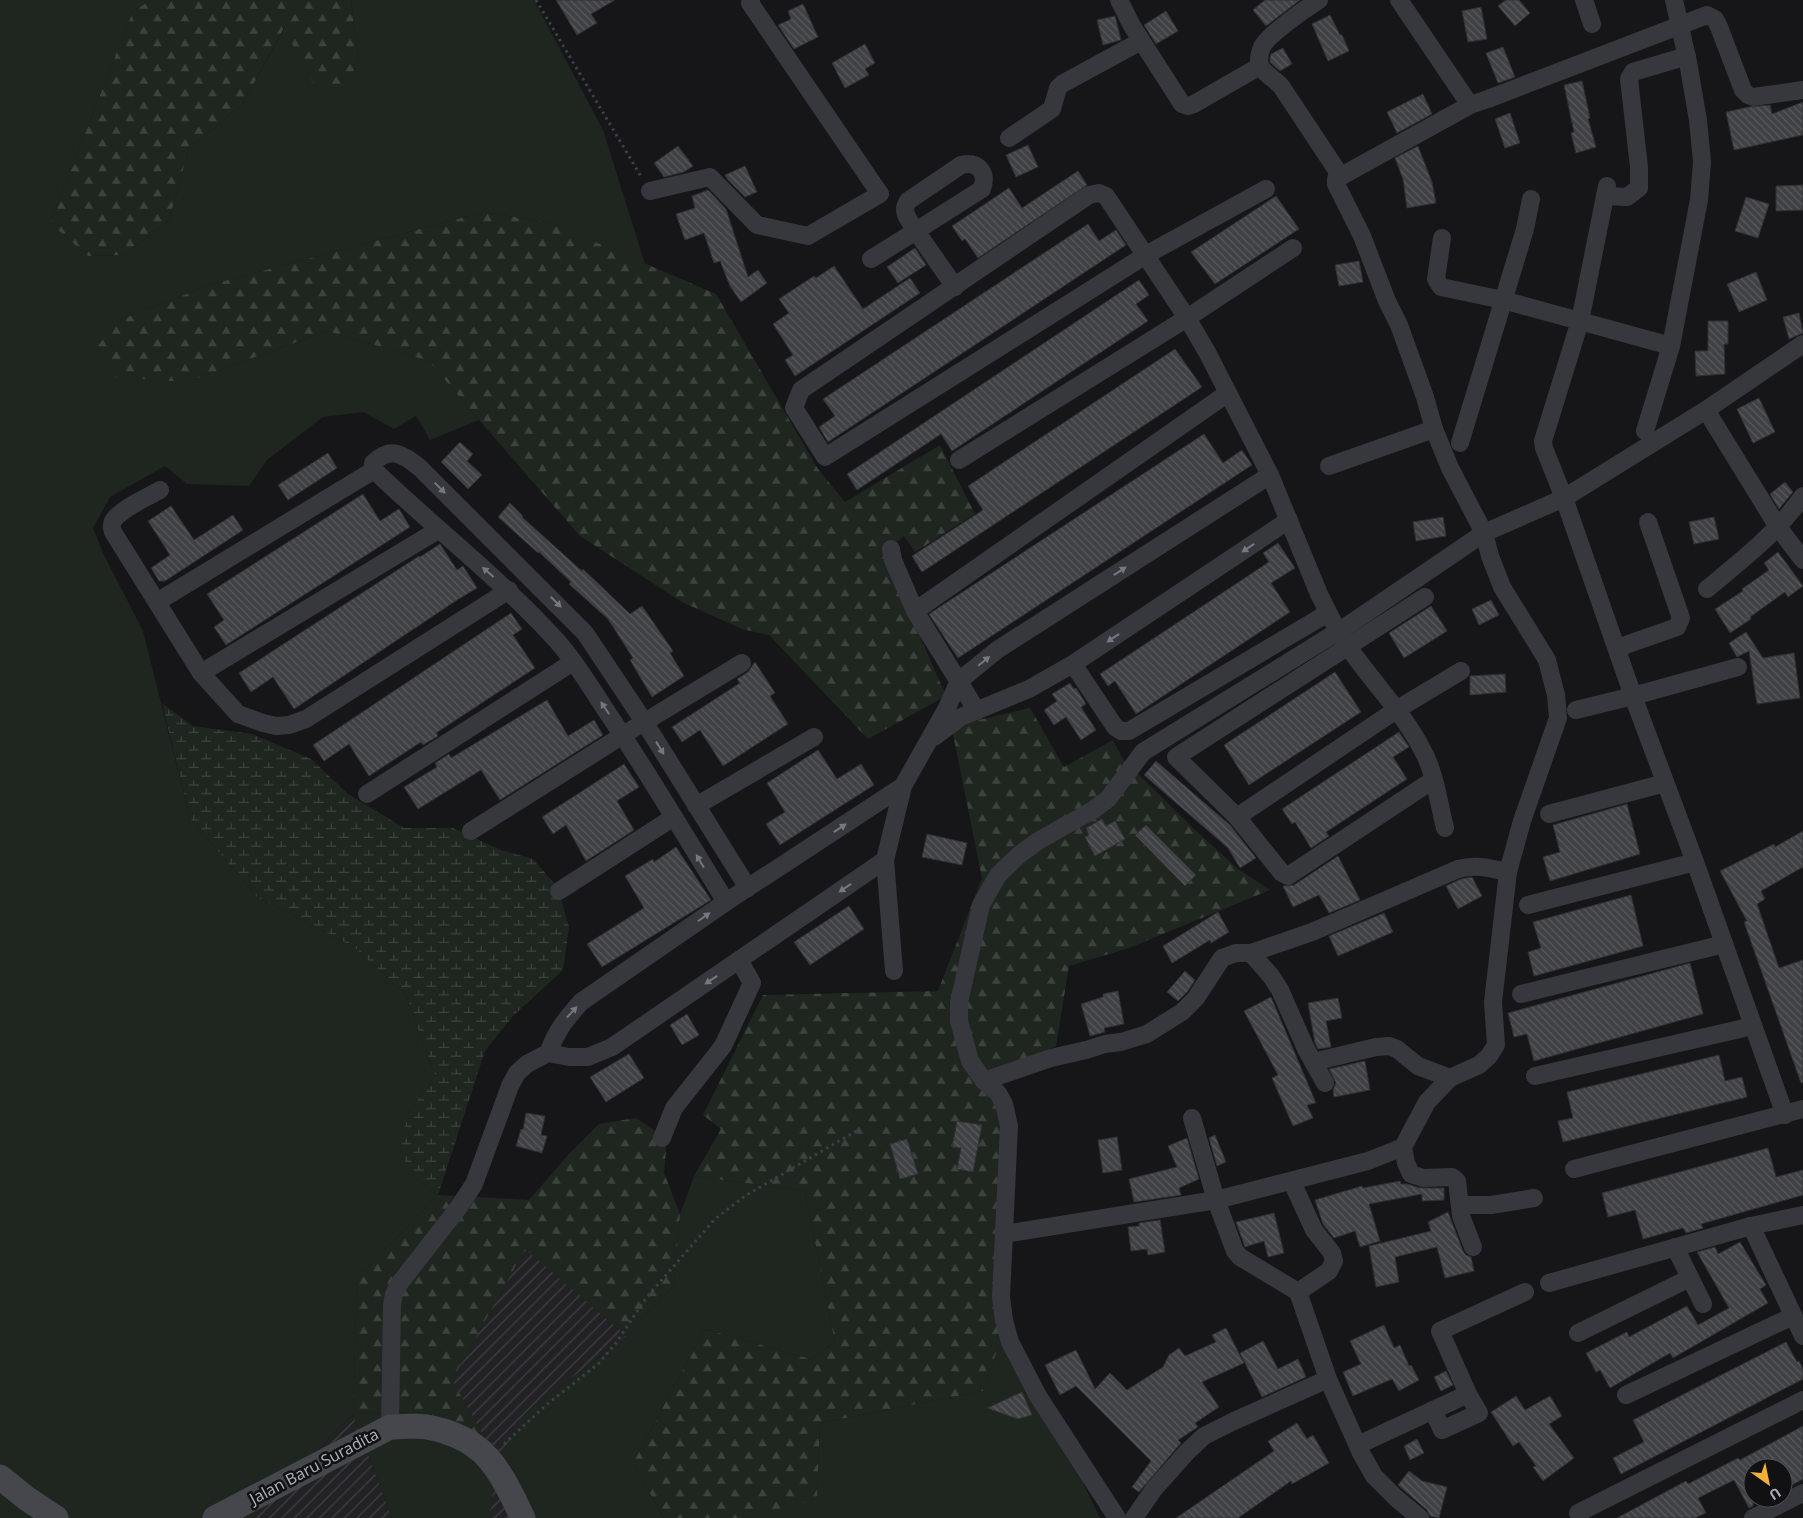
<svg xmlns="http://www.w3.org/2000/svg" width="1803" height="1518" font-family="'Noto Sans',sans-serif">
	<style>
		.industrial { fill: url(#industrial-furrows) }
		.grass { fill: #1e261f }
		.forest { fill: url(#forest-firs) }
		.wetland { fill: url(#wetland-marsh) }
		.building { fill: url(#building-back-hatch); stroke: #303034 }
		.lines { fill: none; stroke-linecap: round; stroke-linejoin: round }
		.path { stroke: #3d3f44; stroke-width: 3; stroke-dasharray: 2.5 4; stroke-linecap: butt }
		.street { stroke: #37383d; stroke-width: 18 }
		.secondary { stroke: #45474d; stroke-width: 25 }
		.oneway { fill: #757881 }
		.labels { text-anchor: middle; stroke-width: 5; stroke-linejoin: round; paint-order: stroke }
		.street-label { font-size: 16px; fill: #a8adb8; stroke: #111113 }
	</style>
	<defs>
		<pattern id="industrial-furrows" width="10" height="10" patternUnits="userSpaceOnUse" patternTransform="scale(1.25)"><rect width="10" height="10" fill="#222225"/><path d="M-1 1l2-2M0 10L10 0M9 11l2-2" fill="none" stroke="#3f3f43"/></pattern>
		<pattern id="forest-firs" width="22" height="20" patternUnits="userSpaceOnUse" patternTransform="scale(1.25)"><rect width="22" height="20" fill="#1e261f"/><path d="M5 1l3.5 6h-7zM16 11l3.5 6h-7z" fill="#3c433d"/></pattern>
		<pattern id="wetland-marsh" width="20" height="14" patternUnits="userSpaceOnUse" patternTransform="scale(1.25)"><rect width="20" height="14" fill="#1e261f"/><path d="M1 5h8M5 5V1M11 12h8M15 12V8" fill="none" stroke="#3c433d"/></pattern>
		<pattern id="building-back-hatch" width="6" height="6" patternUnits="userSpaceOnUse" patternTransform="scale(1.25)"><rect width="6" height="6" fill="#404145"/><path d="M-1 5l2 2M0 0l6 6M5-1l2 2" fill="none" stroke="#595a5e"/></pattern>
	</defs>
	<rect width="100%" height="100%" fill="#161618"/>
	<g class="industrial">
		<polygon points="525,1248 627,1336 528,1411 522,1518 489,1518 497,1460 452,1380"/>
		<polygon points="353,1414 392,1518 252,1518"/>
	</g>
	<g class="grass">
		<polygon points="0,0 152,0 133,11 50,223 88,256 125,255 169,220 189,148 242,105 285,27 314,86 359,65 351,0 534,0 603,130 645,264 551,223 484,212 213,284 119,320 187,382 327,331 429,361 479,420 430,440 416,416 394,429 363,412 323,417 267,460 249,486 187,484 165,466 110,497 93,528 104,555 143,631 190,818 257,897 354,947 406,995 435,1075 408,1114 412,1175 438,1195 357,1279 353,1414 428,1412 497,1460 528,1411 627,1336 674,1285 680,1214 694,1176 805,1191 835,1343 810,1359 705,1329 633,1463 664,1518 522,1518 497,1461 489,1518 392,1518 353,1414 252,1518 0,1518"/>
		<polygon points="1008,1319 1034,1380 1100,1518 743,1518 817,1498 820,1423 983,1391"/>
	</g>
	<g class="forest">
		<polygon points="152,0 351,0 359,65 341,84 314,86 284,28 242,105 189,148 169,220 125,255 88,256 50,223 133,11"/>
		<polygon points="484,212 551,223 716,294 818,469 845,502 940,445 975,514 915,552 904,536 883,552 946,696 868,739 769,635 742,629 682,602 580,536 479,420 429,361 327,331 187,382 111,377 96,348 119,320 213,284"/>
		<polygon points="1030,708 1064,767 1113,740 1123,759 1193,828 1238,869 1270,890 1129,948 1069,966 1056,1046 999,1072 1016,1140 1008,1319 983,1391 820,1423 817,1499 743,1518 664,1518 633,1463 705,1329 810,1359 835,1343 805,1191 694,1176 721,1129 703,1115 763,995 938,991 982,878 953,734 970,722"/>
		<polygon points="636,1118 667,1139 664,1173 680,1214 674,1285 627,1336 525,1249 452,1380 497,1460 428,1412 353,1414 357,1279 438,1195 529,1200 569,1154 599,1124"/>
	</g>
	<polygon class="wetland" points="162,703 193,726 252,734 311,759 348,794 404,828 453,828 501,850 533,859 558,888 569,927 563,970 513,1016 485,1051 438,1195 412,1175 400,1150 408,1114 435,1075 406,995 354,947 257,897 190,818"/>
	<g class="building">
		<polygon points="556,0 615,0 591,14 597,23 577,35"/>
		<polygon points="1265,0 1300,0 1266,26 1253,10"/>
		<polygon points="1506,0 1519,0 1530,13 1515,26 1498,6"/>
		<polygon points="803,4 818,37 794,49 778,25 791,19 788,11"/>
		<polygon points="1481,7 1487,39 1468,42 1462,11"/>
		<polygon points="1166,11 1178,31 1156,44 1144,25"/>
		<polygon points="1330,15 1340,35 1342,35 1349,51 1328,61 1312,24"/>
		<polygon points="1115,16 1121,40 1103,45 1097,20"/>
		<polygon points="865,44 875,63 865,69 869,75 845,88 832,63"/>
		<polygon points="1503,47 1515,77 1498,83 1486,53"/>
		<polygon points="1283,48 1292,64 1280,71 1270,62 1270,58 1271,54"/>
		<polygon points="1582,81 1590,118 1588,119 1596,147 1576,153 1571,133 1574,132 1564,85"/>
		<polygon points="1423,94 1432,114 1397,133 1387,112"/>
		<polygon points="1803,102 1803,135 1734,150 1726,112 1749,107 1770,105 1772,114"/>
		<polygon points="1510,113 1520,143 1505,148 1495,119"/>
		<polygon points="1028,145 1038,167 1016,177 1006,155"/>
		<polygon points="678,146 693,166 684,172 664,177 654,163"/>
		<polygon points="1418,146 1432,182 1436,203 1407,208 1403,179 1395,158"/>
		<polygon points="745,166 757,192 745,197 728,180 725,175"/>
		<polygon points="1078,171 1087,185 978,258 965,239 962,241 952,226 1009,188 1022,208"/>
		<polygon points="1803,185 1803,210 1776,211 1776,186"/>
		<polygon points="708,190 726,209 748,277 758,270 767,283 741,302 730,286 720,261 714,263 704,233 685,240 676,214 695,208 692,196"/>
		<polygon points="1276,196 1299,229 1215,284 1191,252"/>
		<polygon points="1746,197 1769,204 1758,238 1735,231"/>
		<polygon points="1088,224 1099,241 1116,230 1126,245 828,442 819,427 835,416 823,399"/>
		<polygon points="915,248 926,265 898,283 887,267"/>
		<polygon points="1359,261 1363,282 1339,286 1335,265"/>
		<polygon points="834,266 863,309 910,278 920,293 795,376 785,360 793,355 773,324 789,313 779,299 814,276 816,278"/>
		<polygon points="1756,272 1767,300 1739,312 1727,284"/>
		<polygon points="1139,280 1149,295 1136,304 1148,321 952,451 941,434 857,490 847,474"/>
		<polygon points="1799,313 1803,333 1789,339 1783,317"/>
		<polygon points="1708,321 1728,321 1728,344 1724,344 1725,374 1696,376 1695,351 1708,351"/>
		<polygon points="1175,349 1202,387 922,572 912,556 983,510 968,486"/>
		<polygon points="1759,398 1775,432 1753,443 1737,409"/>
		<polygon points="1204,434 1223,463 1242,450 1252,465 958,658 929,614"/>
		<polygon points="460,442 473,454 467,461 482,475 468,489 441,462"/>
		<polygon points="328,453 337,468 288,500 278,485"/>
		<polygon points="1785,482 1793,492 1779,509 1770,494"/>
		<polygon points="363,494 380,521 399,509 410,527 226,645 214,627 224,620 207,594"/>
		<polygon points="510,503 523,516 522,517 582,571 583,569 630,614 642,606 673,651 670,653 684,676 652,697 630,660 633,658 608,619 569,584 571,582 539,552 538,553 498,517"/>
		<polygon points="171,506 194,540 233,515 243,530 165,581 159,581 151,568 170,555 148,521"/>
		<polygon points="1443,517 1446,536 1416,541 1413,522"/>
		<polygon points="1714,517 1719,539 1694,544 1689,522"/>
		<polygon points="1278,543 1295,568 1271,583 1290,612 1136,714 1115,681 1108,686 1100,674 1269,562 1263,553"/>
		<polygon points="440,544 457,570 463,566 477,588 457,600 294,709 273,677 251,692 239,673 419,556 420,557"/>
		<polygon points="1778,552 1803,586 1788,597 1785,592 1750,617 1751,619 1730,633 1715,609 1743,591 1742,589 1769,570 1764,563"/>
		<polygon points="1491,600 1499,615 1479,625 1472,609"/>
		<polygon points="1431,606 1447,631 1404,658 1389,633"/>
		<polygon points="511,613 522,629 513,635 535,668 436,733 438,736 423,745 421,742 369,776 349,744 324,761 313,745"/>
		<polygon points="1746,632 1763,658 1794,653 1800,698 1757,704 1749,651 1737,657 1729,643"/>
		<polygon points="755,662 775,693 770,696 788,724 723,766 700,730 682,742 672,727 740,683 737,679 748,672"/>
		<polygon points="1335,672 1361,712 1249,785 1224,745"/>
		<polygon points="1505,674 1506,692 1470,695 1470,676"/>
		<polygon points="1070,683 1074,689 1076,688 1086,704 1081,707 1096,730 1081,740 1066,717 1054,725 1044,710 1057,701 1052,694"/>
		<polygon points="547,700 568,736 594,720 603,735 500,800 481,770 418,809 404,787 437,767 435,763 449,754 451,758"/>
		<polygon points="1399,732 1409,747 1393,757 1407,779 1326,832 1329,836 1311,848 1295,822 1292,824 1282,809"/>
		<polygon points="818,750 837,779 861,764 874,785 780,845 766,824 785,812 767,783"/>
		<polygon points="1156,761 1230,825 1256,858 1240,868 1228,848 1144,775"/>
		<polygon points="624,764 639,787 617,801 634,830 586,861 566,825 553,834 542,817"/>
		<polygon points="1627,804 1640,854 1550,881 1543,857 1560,852 1553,825"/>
		<polygon points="1102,819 1106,826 1115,821 1125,839 1095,856 1085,837 1089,835 1086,828"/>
		<polygon points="1146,825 1196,875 1185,886 1135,835"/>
		<polygon points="1803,831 1803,867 1761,891 1765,899 1757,904 1779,968 1803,960 1803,1082 1801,1083 1744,922 1747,921 1720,871 1774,844 1775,847"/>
		<polygon points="927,834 967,843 962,865 922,857"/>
		<polygon points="676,847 711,900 602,967 587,944 644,908 625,876 653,859 654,862"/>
		<polygon points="1338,856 1360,900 1329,913 1319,895 1293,907 1283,886 1294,885"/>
		<polygon points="1472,877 1482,896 1458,909 1446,886 1461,879"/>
		<polygon points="1631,895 1643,946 1534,976 1528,952 1541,948 1533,922"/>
		<polygon points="849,906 864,929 810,965 794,942"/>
		<polygon points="1218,912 1229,932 1211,943 1210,940 1172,963 1163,946"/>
		<polygon points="1384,913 1393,932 1338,956 1329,936"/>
		<polygon points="1690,963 1703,1014 1534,1061 1527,1034 1514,1037 1508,1013"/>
		<polygon points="1185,971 1195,980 1188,991 1178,1001 1167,992"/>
		<polygon points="1118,991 1124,1024 1104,1028 1105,1032 1090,1036 1081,1004 1103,997 1103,994"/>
		<polygon points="1271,997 1316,1103 1307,1105 1313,1118 1293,1126 1272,1078 1278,1075 1244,1011"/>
		<polygon points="1338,998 1342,1018 1326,1021 1331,1047 1318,1049 1315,1043 1308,1003"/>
		<polygon points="687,1014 699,1035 682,1045 670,1025"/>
		<polygon points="629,1054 644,1078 606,1102 590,1077"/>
		<polygon points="1719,1055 1725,1081 1742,1077 1747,1097 1563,1142 1558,1121 1573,1118 1567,1092"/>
		<polygon points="1365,1061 1370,1090 1334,1097 1333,1090 1336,1083 1329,1069"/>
		<polygon points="526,1113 545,1116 541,1135 547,1136 542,1153 516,1146 521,1129 523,1130"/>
		<polygon points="957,1121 982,1125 973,1172 957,1169 961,1148 952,1147"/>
		<polygon points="1215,1135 1226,1162 1217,1166 1209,1138"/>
		<polygon points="1117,1137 1122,1170 1103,1173 1098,1140"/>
		<polygon points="1187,1138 1199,1179 1179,1188 1181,1195 1134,1202 1129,1179 1177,1167 1168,1146"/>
		<polygon points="907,1139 918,1174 900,1179 890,1144"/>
		<polygon points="1768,1148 1776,1177 1803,1170 1803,1195 1701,1224 1703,1228 1686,1233 1683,1228 1643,1239 1635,1210 1608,1217 1602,1193"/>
		<polygon points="1400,1181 1401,1184 1407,1184 1420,1188 1444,1188 1444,1200 1422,1201 1422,1194 1369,1204 1380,1241 1360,1247 1355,1231 1334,1238 1323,1224 1315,1200 1362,1186 1363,1188"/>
		<polygon points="1448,1212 1463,1251 1466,1255 1471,1257 1474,1271 1445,1278 1437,1247 1395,1257 1399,1282 1376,1287 1369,1246 1431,1231 1428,1222"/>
		<polygon points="1274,1213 1284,1253 1268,1257 1264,1241 1245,1247 1236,1222"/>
		<polygon points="1160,1220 1165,1252 1148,1255 1147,1249 1131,1251 1128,1227 1139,1226 1139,1223"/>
		<polygon points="1740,1242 1766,1285 1760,1289 1768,1303 1673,1358 1670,1353 1610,1388 1600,1370 1596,1372 1586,1353 1627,1332 1629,1337 1687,1306 1698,1325 1729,1308 1697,1252 1715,1247 1718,1254"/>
		<polygon points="1384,1325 1394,1348 1400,1345 1409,1366 1411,1365 1419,1380 1399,1391 1392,1379 1353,1396 1343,1372 1361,1364 1350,1341"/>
		<polygon points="1226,1328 1244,1363 1202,1382 1219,1407 1195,1423 1198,1427 1178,1440 1181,1443 1139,1492 1132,1487 1151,1461 1076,1386 1060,1395 1045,1365 1076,1350 1095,1389 1110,1373 1127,1390 1163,1367 1169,1355 1179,1348 1185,1356 1216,1342 1212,1335"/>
		<polygon points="1263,1341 1278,1369 1298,1359 1306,1377 1262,1397 1240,1353"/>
		<polygon points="1786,1342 1797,1362 1799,1361 1803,1369 1803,1379 1621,1474 1613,1458 1644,1442 1633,1420"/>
		<polygon points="1446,1371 1453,1385 1441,1391 1434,1377"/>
		<polygon points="1022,1392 1032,1415 1018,1419 987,1408"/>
		<polygon points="1516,1396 1525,1410 1550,1396 1562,1416 1549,1424 1574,1458 1543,1481 1533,1467 1536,1466 1519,1442 1513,1446 1491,1412"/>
		<polygon points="1297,1423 1307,1439 1313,1435 1329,1463 1292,1484 1291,1481 1238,1518 1176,1518 1274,1451 1268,1441"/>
		<polygon points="1803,1426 1803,1479 1783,1490 1783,1468 1753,1468 1753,1506 1749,1508 1734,1480 1698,1498 1706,1513 1695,1518 1617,1518 1686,1481 1688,1484 1738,1458 1740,1460"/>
		<polygon points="1417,1439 1424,1453 1410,1460 1404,1446"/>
		<polygon points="1409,1471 1422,1481 1447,1487 1439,1518 1430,1516 1427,1510 1398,1485"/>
	</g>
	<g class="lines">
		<g class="path">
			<polyline points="536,0 642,178"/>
			<polyline points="504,1444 545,1406 598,1364 616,1343 646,1298 715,1219 745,1196 858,1130"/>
		</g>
		<g class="street">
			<path d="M1119,0L1132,26L1182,104L1188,106L1194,104L1260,66C1265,74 1274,79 1281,86L1340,175"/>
			<polyline points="1399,0 1470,105"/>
			<polyline points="1584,0 1592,24"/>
			<path d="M1260,66C1258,59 1259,54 1262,47C1269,34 1305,9 1319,0"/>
			<polyline points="1009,138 1052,109 1058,88 1062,84 1141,41"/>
			<polyline points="1607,186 1580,321 1543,441 1544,448 1564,498 1633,696 1695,862 1785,1115"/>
			<polyline points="1266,189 1146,255 825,457 794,408 801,390 1089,195 1099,193 1106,196 1187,318 1293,248"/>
			<polyline points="650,191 710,177 757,225 808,236 880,194 750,3 751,0"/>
			<polyline points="1605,196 1627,197 1639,188 1639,167 1629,79 1633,72 1687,56"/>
			<polyline points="1442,238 1436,279 1441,287 1503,300 1671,346"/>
			<path d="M871,259L916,231C910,221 900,212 908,201L961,165C978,161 988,172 982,189L916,231L955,287"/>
			<polyline points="1706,410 1778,527 1803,560"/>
			<polyline points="1645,431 1671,346 1699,200 1702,162 1698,120 1688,62 1674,0"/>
			<polyline points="1460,443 1525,229 1531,199"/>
			<polyline points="959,460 1187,318 1207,352 1270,475 1319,594 1333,622"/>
			<polyline points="1329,466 1434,429"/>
			<path d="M160,490C148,497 120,509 113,521C111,524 112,529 113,532L201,673L238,714L263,723L276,726L289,725L306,719L509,590"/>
			<polyline points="891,549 893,560 915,611 977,711"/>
			<path d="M1707,589C1742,560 1777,533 1803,496"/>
			<polyline points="1425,597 1176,757 1237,817 1282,873 1288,876 1433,780"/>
			<polyline points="157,602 374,470"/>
			<polyline points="915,611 1228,393"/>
			<path d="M1345,642C1369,679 1403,711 1423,751C1435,773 1439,804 1445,828"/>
			<polyline points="1617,648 1677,627 1681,618 1648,522"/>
			<polyline points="1073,664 1115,727 1121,731 1129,731 1328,613"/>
			<polyline points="201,673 438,530"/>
			<polyline points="1576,710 1633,696 1738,667"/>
			<polyline points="934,737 961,717 1029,689 1073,664 1289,520"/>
			<polyline points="367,794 573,662"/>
			<polyline points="696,806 814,737"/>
			<polyline points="1549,814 1665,783"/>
			<polyline points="1237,817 1396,710 1461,671"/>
			<polyline points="471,831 623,735 742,663"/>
			<polyline points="559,891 674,817"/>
			<path d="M726,902C687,839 649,774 607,712C591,688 576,662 557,641C501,579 434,528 374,470L373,463C391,446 402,454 419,467L585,633L645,723L748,888"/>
			<polyline points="1528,905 1695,862"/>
			<polyline points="1251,953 1271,976 1280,990 1306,1049 1325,1083"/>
			<polyline points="894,971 885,860 903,786 947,708 959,681 997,650 1270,475"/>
			<polyline points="1521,994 1724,944"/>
			<path d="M548,1053C557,1030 565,1020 581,1002L726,902L903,786"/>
			<polyline points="1313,1062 1376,1047 1389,1046 1397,1049 1418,1066 1450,1078"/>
			<polyline points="1535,1076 1753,1026"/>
			<path d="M984,1081L1051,1058L1086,1050L1105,1044L1121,1042L1147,1034L1182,1012L1196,998L1222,958L1236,953H1251L1312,932L1458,869C1476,864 1490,868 1508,872"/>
			<polyline points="1192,1118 1216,1200 1235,1251 1240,1257 1298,1292 1328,1379 1361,1453 1374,1476 1396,1498 1420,1518"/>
			<polyline points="662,1138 674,1108 723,1046 752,983 739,960"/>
			<polyline points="1403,1147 1406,1163 1411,1174 1423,1178 1452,1177 1457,1181 1461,1216 1473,1247"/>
			<polyline points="1574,1169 1803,1109"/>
			<polyline points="1292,1182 1314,1230 1332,1253 1334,1261 1329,1271 1298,1292"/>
			<polyline points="1460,1205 1491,1205 1534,1198"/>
			<polyline points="1751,1226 1803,1336"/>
			<polyline points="1004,1234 1216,1200 1368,1161 1403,1147 1427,1102 1450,1078 1479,1065 1489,1056 1496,1045 1493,1002 1508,872 1522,821 1558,718 1556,695 1547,660 1502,587 1490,556 1484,533 1450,468 1434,429 1425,397 1399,325 1387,301 1362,236 1336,184 1336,179 1470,105 1488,99 1707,15 1715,19 1719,27 1743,90 1748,95 1753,97 1803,90"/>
			<polyline points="1675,1247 1703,1304"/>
			<polyline points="1549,1283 1751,1226 1803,1215"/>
			<polyline points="1578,1333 1690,1278"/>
			<polyline points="1626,1395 1793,1316"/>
			<polyline points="1433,1410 1442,1430 1479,1413 1468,1394 1440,1331 1525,1292"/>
			<polyline points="390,1427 392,1305 394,1294 399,1284 459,1207 474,1184 510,1086 517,1073 527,1064 548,1053 569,1057 588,1057 612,1047 885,860"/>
			<polyline points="1358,1445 1468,1394"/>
			<polyline points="1578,1513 1803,1400"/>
			<polyline points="1117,1518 1038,1396 1010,1342 1004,1320 1001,1297 1009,1126 1004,1104 998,1093 984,1081 970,1061 959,1021 959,1002 981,905 998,875 1019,855 1038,841 1093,810 1108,799 1143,752 1350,624 1484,533 1564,498 1706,410 1803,344"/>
			<polyline points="1134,1518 1154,1489 1187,1452 1204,1436 1234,1421 1328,1379"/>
			<polyline points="1753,1518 1803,1493"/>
		</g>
		<g class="secondary">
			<polyline points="0,1477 26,1498 56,1518"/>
			<path d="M215,1518L390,1427C398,1427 408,1426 416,1426C441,1427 472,1439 488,1458C503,1475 513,1498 523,1518"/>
		</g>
	</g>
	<defs><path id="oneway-solid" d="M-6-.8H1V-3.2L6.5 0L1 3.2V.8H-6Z" transform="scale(1.25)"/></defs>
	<g class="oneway">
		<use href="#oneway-solid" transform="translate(440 488) rotate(45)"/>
		<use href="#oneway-solid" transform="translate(1248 548) rotate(146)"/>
		<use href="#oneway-solid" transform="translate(1120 571) rotate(-33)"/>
		<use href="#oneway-solid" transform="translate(488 572) rotate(-139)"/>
		<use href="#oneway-solid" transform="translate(556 602) rotate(45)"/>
		<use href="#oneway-solid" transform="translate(1113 638) rotate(146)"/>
		<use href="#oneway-solid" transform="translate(984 661) rotate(-39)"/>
		<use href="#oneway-solid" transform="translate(605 708) rotate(-124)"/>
		<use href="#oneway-solid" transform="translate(660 748) rotate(58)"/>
		<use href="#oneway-solid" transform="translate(840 828) rotate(-33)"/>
		<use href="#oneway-solid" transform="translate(700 861) rotate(-121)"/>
		<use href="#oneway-solid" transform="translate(845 888) rotate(146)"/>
		<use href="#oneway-solid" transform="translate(704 917) rotate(-35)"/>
		<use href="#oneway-solid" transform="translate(711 980) rotate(146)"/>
		<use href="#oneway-solid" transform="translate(572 1012) rotate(-47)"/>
	</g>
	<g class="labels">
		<g class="street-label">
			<text transform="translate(314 1466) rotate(-28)" y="6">Jalan Baru Suradita</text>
		</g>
	</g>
	<g transform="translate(1768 1483) rotate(147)"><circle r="24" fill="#111113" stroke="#4d4f55"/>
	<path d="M0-4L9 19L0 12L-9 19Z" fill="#f2b134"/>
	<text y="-8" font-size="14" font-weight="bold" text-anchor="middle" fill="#a8adb8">U</text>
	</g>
</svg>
